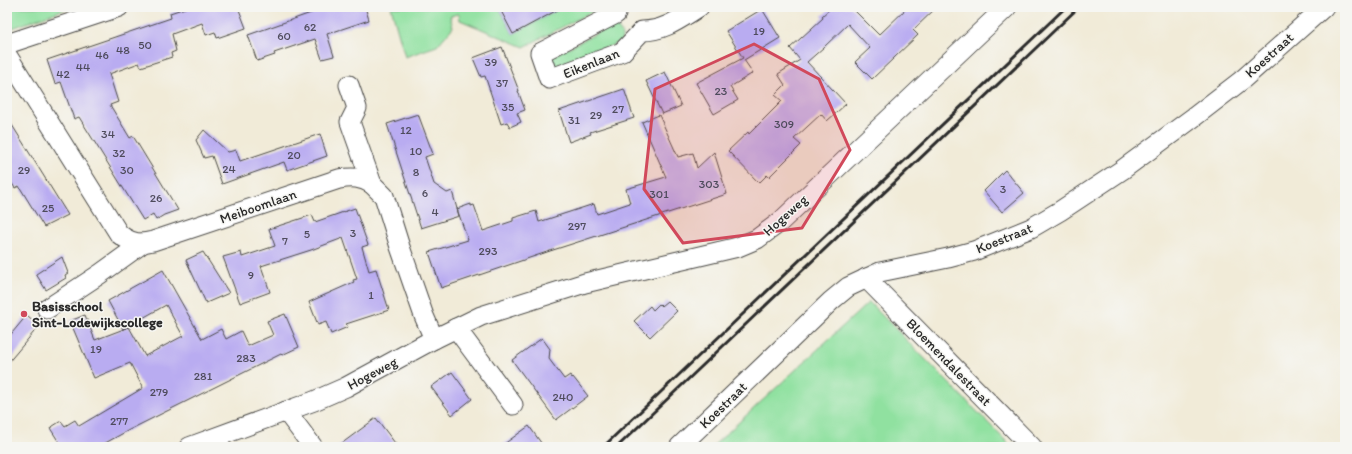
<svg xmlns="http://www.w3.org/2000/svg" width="1352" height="454" font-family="Itim,sans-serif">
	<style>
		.green { fill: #90e1a0; stroke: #5e8666 }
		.building { fill: #b9acf1 }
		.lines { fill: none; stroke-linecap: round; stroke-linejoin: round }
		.minor-casing { stroke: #494845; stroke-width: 21 }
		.minor { stroke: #fff; stroke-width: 19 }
		.rail { stroke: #2b2b2b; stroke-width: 3 }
		.marked { fill: #d1495b; fill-opacity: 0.2; stroke: #d1495b; stroke-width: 3; stroke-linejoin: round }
		.poi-dot { fill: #d1495b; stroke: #f6f6f2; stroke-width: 1.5 }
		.labels { text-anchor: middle; stroke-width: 3; stroke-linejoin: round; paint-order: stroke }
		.number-label { font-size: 12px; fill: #4e4b5c }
		.street-label { font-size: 14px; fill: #2b2b2b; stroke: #f6f6f2 }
		.poi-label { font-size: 14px; font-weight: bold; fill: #2b2b2b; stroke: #f6f6f2; text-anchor: start }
	</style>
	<rect width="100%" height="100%" fill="#f6f6f2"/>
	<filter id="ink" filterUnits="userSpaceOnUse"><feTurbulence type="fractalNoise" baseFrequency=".025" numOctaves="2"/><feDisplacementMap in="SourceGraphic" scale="8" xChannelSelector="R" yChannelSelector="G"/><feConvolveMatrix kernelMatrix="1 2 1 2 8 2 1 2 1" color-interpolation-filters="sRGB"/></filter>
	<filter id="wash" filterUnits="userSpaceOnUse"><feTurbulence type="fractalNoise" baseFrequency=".012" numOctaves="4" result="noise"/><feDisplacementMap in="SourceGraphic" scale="16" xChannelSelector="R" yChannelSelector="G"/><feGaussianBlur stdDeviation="0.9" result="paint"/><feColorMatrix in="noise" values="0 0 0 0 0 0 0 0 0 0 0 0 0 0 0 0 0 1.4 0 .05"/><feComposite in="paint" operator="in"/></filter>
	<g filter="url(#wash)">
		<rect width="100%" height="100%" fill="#f1ebd8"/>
		<g class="green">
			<polygon points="7,7 71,7 7,30"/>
			<polygon points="391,7 499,7 513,34 563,7 596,7 597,9 524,47 460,20 459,14 450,16 453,27 437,46 405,57"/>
			<path d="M611,26C620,27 624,33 621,42L554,67L551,59L552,56Z"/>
			<polygon points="869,302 1012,447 712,447"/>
		</g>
		<g id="blocks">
			<g class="building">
				<polygon points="188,7 238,7 246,28 217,38 215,32 206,35 202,23 172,34 176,51 171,53 172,57 141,67 139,63 109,74 118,102 110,105 130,138 133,136 178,210 164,215 156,220 153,214 143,220 79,117 74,119 61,82 55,84 47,60 171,18 170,13"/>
				<polygon points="328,7 365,7 369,20 327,34 334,56 322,59 315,39 274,53 275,55 257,61 248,35"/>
				<polygon points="499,7 563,7 513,34"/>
				<polygon points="832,7 851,7 879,35 908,7 937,7 913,30 918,35 872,79 855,62 870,48 848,24 824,47 807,62 846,104 827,121 821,114 794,139 801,145 769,177 767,175 759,183 728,151 748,132 749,134 782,101 775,95 785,85 778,74 800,60 790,48 823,18 822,16"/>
				<polygon points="762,9 780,38 744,60 753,73 730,87 738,100 714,114 696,83 743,58 726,31"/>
				<polygon points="502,47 519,91 518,91 525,110 517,113 521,122 510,127 507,122 501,124 485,76 481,77 473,58"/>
				<polygon points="665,72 681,106 662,114 646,81"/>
				<polygon points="624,89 634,118 590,132 591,134 569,142 559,111"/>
				<polygon points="418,114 433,154 425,157 434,184 447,193 452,191 459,216 421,228 387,124"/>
				<polygon points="659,115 678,157 693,153 697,168 714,152 727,194 550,251 441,288 429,252 468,240 457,209 471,204 471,206 474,205 483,231 513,221 513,218 536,211 539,222 594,204 597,214 630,203 626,189 666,177 642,122"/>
				<polygon points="7,117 68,215 44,227 19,186 15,188 7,176"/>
				<polygon points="204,130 228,152 236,150 240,161 320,134 327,156 287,170 284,162 222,184 212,156 204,158 196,140"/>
				<polygon points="1005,170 1024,193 1002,212 984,191"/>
				<polygon points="355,208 368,245 362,247 369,271 376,269 389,310 346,324 348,327 331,334 326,322 318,325 309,302 354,282 353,280 357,279 343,238 311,250 261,266 270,292 240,303 223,257 241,252 242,257 275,246 269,229 312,215 315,222"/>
				<polygon points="203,252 229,293 206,303 186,260"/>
				<polygon points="62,257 68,273 65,275 66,278 46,290 36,274"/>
				<polygon points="163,270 202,339 221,329 226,339 241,331 248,346 273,335 267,321 285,314 299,347 282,355 281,354 129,430 98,447 62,447 50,428 61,421 65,426 75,420 79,426 143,388 130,363 94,378 70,321 85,315 95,340 129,327 145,356 183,336 166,305 123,329 108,301"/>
				<polygon points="667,301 677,311 650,337 634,321 650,306 653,310 659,304 661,306"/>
				<polygon points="27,315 39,326 7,364 7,339"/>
				<polygon points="542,338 550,349 549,359 564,379 570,375 572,378 573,377 588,396 556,420 512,360"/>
				<polygon points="452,372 472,399 452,415 431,387"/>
				<polygon points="376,418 398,447 337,447"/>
				<polygon points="529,426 544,447 500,447"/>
			</g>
		</g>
	</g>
	<g filter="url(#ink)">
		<use href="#blocks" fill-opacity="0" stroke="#494845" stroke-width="1"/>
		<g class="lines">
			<defs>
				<g id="minor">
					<path d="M616,14L540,53L549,79L622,52L642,31C665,31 681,18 699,7"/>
					<polyline points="7,44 119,7"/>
					<path d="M7,55L119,234C127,240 133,243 143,243"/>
					<polyline points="349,85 357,108 350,122 372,184 384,196 400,247 424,316 434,339"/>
					<polyline points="866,278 1032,447"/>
					<path d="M47,309L100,274L143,243L153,241L339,179C352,177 361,177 372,184"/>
					<polyline points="456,328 513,405"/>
					<polyline points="286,411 313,447"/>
					<polyline points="189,447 314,401 346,387 434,339 481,316 585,283 738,247 757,239 780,222 1007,7"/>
					<polyline points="679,447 831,301 848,287 880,272 948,258 974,251 1031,228 1060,211 1122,170 1194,117 1242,80 1324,7"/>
				</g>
			</defs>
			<use href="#minor" class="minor-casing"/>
			<use href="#minor" class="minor"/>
			<g class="rail">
				<polyline points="603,447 1066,7"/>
				<polyline points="617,447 1079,7"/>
			</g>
		</g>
	</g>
	<path class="marked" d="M754,44L819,79L850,150L802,228L683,243L644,189L655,89Z"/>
	<circle class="poi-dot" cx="24" cy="314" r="4"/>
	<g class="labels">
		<g class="number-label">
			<text x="310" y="31">62</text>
			<text x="759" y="35">19</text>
			<text x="284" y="40">60</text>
			<text x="145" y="49">50</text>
			<text x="123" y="54">48</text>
			<text x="102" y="59">46</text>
			<text x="491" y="66">39</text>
			<text x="83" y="71">44</text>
			<text x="63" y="78">42</text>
			<text x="502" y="87">37</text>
			<text x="721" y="95">23</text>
			<text x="508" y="111">35</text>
			<text x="618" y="113">27</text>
			<text x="596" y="119">29</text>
			<text x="574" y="124">31</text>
			<text x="784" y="128">309</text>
			<text x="406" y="134">12</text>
			<text x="108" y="138">34</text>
			<text x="416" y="155">10</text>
			<text x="119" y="157">32</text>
			<text x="294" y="159">20</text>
			<text x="229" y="173">24</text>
			<text x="24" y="174">29</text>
			<text x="127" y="174">30</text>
			<text x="416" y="176">8</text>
			<text x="709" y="188">303</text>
			<text x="1003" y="193">3</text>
			<text x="425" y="197">6</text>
			<text x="659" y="198">301</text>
			<text x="156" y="202">26</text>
			<text x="48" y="212">25</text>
			<text x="435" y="216">4</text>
			<text x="577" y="230">297</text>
			<text x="353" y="237">3</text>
			<text x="307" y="238">5</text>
			<text x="285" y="245">7</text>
			<text x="488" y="255">293</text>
			<text x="251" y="279">9</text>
			<text x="371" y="299">1</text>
			<text x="96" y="353">19</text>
			<text x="246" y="362">283</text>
			<text x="203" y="380">281</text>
			<text x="159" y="396">279</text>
			<text x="563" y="401">240</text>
			<text x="119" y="425">277</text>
		</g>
		<g class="street-label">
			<text transform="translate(1269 55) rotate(-42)" y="5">Koestraat</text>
			<text transform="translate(591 63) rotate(-22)" y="5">Eikenlaan</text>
			<text transform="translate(258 206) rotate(-19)" y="5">Meiboomlaan</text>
			<text transform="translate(785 215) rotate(-42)" y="5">Hogeweg</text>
			<text transform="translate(1004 238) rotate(-22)" y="5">Koestraat</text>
			<text transform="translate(949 362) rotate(46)" y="5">Bloemendalestraat</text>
			<text transform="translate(372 373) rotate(-28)" y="5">Hogeweg</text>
			<text transform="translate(723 405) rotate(-44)" y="5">Koestraat</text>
		</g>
		<g class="poi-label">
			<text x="32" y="311">Basisschool<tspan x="32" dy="16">Sint-Lodewijkscollege</tspan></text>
		</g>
	</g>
	<rect width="1352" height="454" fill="none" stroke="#f6f6f2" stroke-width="24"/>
</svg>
